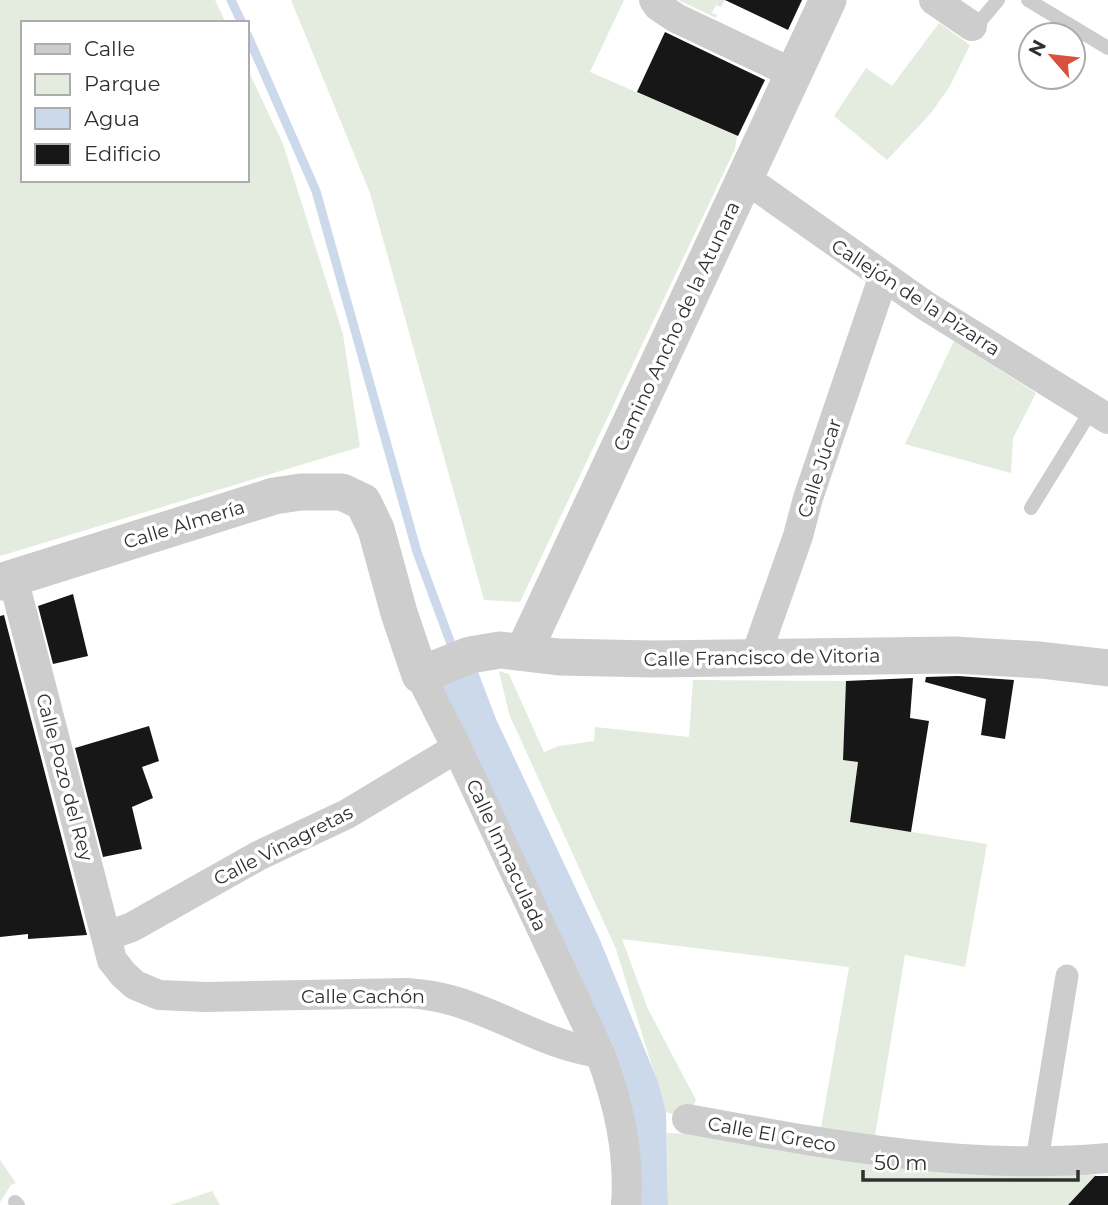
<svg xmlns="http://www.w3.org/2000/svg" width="1108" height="1205" font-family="Montserrat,sans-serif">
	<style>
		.green { fill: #e3ecdf }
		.water { fill: #ccd9ea }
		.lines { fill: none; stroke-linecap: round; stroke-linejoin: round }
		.stream { stroke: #ccd9ea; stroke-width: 9 }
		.building { fill: #171717 }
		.service { stroke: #cdcdcd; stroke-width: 14 }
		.pedestrian { stroke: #cdcdcd; stroke-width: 23 }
		.minor { stroke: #cdcdcd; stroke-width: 30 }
		.tertiary { stroke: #cdcdcd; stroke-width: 37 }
		.labels { text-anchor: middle; stroke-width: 7; stroke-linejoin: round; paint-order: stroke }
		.street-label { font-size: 19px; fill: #303030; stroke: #fff }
	</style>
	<rect width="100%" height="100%" fill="#fff"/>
	<g class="green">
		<polygon points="0,0 215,0 226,23 23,23 23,180 247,180 247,68 283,144 343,334 360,447 0,556"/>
		<polygon points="291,0 624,0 590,72 737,136 735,149 520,602 484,600 370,193"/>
		<polygon points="678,0 725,0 721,7 716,5 712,13 717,15 716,18"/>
		<polygon points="939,23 970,45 950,86 931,113 887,160 834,116 866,68 892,86"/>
		<polygon points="954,341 1036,393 1013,438 1011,473 905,444"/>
		<polygon points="499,671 509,674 544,752 559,746 594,741 595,727 689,737 693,680 846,681 843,759 858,762 850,822 987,844 965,967 905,955 875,1136 821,1128 849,967 622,939 648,1009 696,1100 687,1119 666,1112 616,949 509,714"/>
		<polygon points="667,1133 695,1134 1097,1175 1068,1205 668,1205"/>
		<polygon points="0,1160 16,1183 11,1185 0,1202"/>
		<polygon points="212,1191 220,1205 170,1205"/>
	</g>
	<polygon class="water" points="474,661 496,719 600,940 658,1082 666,1112 668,1205 636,1205 626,1089 614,1047 541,902 433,679"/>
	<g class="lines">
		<g class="stream">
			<polyline points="231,0 242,23"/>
			<polyline points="247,34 316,191 417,552 454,652"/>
		</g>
	</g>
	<g class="building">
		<polygon points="725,0 802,0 788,30"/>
		<polygon points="665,32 765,80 738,136 637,92"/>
		<polygon points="73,594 88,656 53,664 38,606"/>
		<polygon points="4,615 87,935 28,939 28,934 0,937 0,616"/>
		<polygon points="958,676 1014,680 1005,739 981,735 986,699 925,682 926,677"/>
		<polygon points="913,678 910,718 929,721 911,832 850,822 858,762 843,760 846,681"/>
		<polygon points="149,726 159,761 142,767 153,798 132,807 142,849 103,857 75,748"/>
		<polygon points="1095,1176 1108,1176 1108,1205 1068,1205"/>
	</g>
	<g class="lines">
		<g class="service">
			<polyline points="1028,0 1108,48"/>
			<polyline points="972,26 977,25 998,0"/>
			<polyline points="1031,508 1092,409"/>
			<polyline points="15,1202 18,1205"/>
		</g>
		<polyline class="pedestrian" points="1037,1160 1067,976"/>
		<g class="minor">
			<polyline points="654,0 658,6 676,18 794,74"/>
			<polyline points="934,0 972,26"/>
			<polyline points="745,178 926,306 1108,419"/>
			<path d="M13,578L112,960L123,974L135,985L159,995L206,997L407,993C421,994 436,996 450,1000C502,1014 546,1046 600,1053"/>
			<polyline points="755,658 798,536 808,498 883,278"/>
			<path d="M420,675L457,748L600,1053C618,1102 630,1152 626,1205"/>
			<polyline points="107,936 132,927 258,856 347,814 457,748"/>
			<path d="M687,1119C826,1144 966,1171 1108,1158"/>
		</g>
		<g class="tertiary">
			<polyline points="0,582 274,496 301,492 342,492 363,502 376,529 399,613 420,675 470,655 500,650 559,657 654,659 955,655 1040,660 1108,668"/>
			<polyline points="524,651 828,0"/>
		</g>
	</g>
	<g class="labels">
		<g class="street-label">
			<text transform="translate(916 297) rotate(33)" y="7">Callejón de la Pizarra</text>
			<text transform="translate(676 326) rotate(-65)" y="7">Camino Ancho de la Atunara</text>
			<text transform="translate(819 468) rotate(-72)" y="7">Calle Júcar</text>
			<text transform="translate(184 524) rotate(-17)" y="7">Calle Almería</text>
			<text transform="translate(762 657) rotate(-1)" y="7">Calle Francisco de Vitoria</text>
			<text transform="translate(65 777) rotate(75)" y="7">Calle Pozo del Rey</text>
			<text transform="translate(283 845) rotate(-27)" y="7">Calle Vinagretas</text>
			<text transform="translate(507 855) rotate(65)" y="7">Calle Inmaculada</text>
			<text x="363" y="1003">Calle Cachón</text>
			<text transform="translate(772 1134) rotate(10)" y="7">Calle El Greco</text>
		</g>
	</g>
	<rect x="21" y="21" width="228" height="161" fill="#ffffff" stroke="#acacac" stroke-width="2"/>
	<rect x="35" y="44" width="35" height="10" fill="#cdcdcd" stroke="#acacac" stroke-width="2"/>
	<text x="84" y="56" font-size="21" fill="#303030">Calle</text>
	<rect x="35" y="74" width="35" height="21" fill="#e3ecdf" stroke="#acacac" stroke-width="2"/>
	<text x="84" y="91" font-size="21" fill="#303030">Parque</text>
	<rect x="35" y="108" width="35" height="21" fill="#ccd9ea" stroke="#acacac" stroke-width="2"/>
	<text x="84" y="126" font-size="21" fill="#303030">Agua</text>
	<rect x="35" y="144" width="35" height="21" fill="#171717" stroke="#acacac" stroke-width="2"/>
	<text x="84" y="161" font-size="21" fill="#303030">Edificio</text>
	<g transform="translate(1052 56) rotate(298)"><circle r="33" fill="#ffffff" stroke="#acacac" stroke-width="2"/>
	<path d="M0-5L12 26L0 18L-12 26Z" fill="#d9503f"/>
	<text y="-10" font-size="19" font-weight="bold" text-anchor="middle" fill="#303030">N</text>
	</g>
	<path d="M863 1170v10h215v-10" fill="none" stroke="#303030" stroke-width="3.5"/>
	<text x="874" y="1170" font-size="21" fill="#303030" stroke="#ffffff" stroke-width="5" paint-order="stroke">50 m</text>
</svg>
